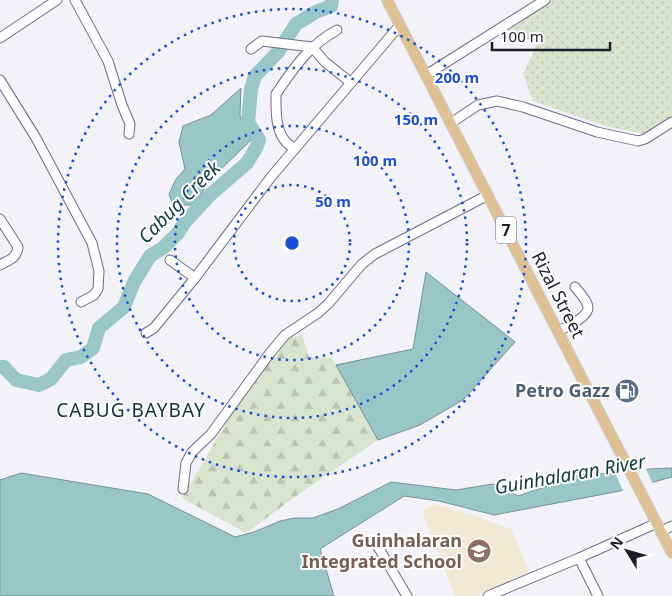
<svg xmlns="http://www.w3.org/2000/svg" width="672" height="596" font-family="'Noto Sans',sans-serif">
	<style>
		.education { fill: #f1e9d3 }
		.grass { fill: url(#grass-dots) }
		.forest { fill: url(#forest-firs) }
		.water { fill: #99c6c6; stroke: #749397 }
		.pier { fill: #f3f2f9 }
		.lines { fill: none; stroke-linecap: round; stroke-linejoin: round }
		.river { stroke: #99c6c6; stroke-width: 14 }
		.minor-casing { stroke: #6e6987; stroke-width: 11 }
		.major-casing { stroke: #cecdd0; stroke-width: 12 }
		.minor { stroke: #fff; stroke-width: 9 }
		.major { stroke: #dec092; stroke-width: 10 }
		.ring { fill: none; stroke: #1d4ed8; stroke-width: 2.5; stroke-dasharray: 2.5 5 }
		.labels { text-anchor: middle; stroke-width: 4; stroke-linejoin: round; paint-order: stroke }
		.shield { fill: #fff; stroke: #626069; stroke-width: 1 }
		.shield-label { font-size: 16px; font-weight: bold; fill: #1e1c29 }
		.street-label { font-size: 18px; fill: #1e1c29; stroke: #fff }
		.service-label { font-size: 18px; font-weight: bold; fill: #4e5e75; stroke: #fff; text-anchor: end }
		.education-label { font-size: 18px; font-weight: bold; fill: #785e54; stroke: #fff; text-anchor: end }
		.water-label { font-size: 19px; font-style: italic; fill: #103b3b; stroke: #fff }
		.neighbourhood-label { font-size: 19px; letter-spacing: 1px; fill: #12333a; stroke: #fff }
		.centre { fill: #1d4ed8; stroke: #fff; stroke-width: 2.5 }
		.ring-label { font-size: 15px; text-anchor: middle; font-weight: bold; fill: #1d4ed8; stroke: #fff; stroke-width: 4; stroke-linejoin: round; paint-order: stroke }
	</style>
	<defs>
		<pattern id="grass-dots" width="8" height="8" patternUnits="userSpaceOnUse" patternTransform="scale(1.25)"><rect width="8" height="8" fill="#d9e4ce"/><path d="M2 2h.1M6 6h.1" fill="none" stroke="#bac3b1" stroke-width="1.8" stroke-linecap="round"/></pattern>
		<pattern id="forest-firs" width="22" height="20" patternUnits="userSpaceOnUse" patternTransform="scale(1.25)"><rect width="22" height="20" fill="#d9e4ce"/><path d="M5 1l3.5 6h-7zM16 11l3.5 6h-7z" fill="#bac3b1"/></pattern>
	</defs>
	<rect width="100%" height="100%" fill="#f3f2f9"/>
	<polygon class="education" points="433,504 476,516 511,529 530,574 476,596 455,596 422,511"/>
	<polygon class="grass" points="552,0 672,0 672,116 645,134 605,126 533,101 523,74 537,44 505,29"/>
	<polygon class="forest" points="302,335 309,357 332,358 378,440 295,497 246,533 182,498 238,403 287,338"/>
	<g class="water">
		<polygon points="241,88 240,116 251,140 211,179 194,205 173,205 169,194 176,179 185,169 179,142 183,126 211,115"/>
		<polygon points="426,272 515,342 463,400 420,425 378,440 336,365 413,349"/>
		<polygon points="672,468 672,477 620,491 494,515 439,501 404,496 320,549 334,596 0,596 0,480 21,473 148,494 235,537 254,532 280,521 294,518 313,518 338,509 391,482 456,490 493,484 518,496 588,472 613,475 649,469"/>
	</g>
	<polygon class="pier" points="645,467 653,484 624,493 615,473"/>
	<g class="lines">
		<polyline class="river" points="0,367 4,367 16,380 39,385 51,379 66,360 81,357 93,348 99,328 124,307 134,282 150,256 163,248 178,233 185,222 210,195 247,163 256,148 259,140 248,122 251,89 255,76 278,52 296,24 316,12 331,6 332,0"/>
		<defs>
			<g id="minor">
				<polyline points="75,0 108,61 122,105 130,124 129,134"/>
				<polyline points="0,38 57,0"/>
				<polyline points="251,49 262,41 312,47 325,62 350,82"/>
				<polyline points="426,75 545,0"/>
				<polyline points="0,80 36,138 92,243 99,271 98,289 94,295 81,302"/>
				<polyline points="451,123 478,105 497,101 523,107 597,132 638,141 645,139 672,122"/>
				<path d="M295,149C292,147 288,144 286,142C275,130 276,109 276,94C294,68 308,46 337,30"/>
				<path d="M0,219L18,247C17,258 9,260 0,265"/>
				<polyline points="170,260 195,278 271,177 400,25"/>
				<path d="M558,331C566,327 589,317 588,307C587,300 579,292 575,287"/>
				<polyline points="146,333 154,328 195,278"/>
				<polyline points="183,489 186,463 192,452 211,434 270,353 285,335 318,313 328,304 362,264 375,254 488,195"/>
				<polyline points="661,531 672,526"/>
				<polyline points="377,545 407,596"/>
				<polyline points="579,558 598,596"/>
				<polyline points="488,596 579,558 657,523"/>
			</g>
			<polyline id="major" points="387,0 672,553"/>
		</defs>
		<use href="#minor" class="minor-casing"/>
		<use href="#major" class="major-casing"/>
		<use href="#minor" class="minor"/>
		<use href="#major" class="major"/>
	</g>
	<g class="ring">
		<circle cx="292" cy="243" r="58"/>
		<circle cx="292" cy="243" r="117"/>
		<circle cx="292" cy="243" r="175"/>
		<circle cx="292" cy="243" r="234"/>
	</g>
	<defs>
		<symbol id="fuel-disc" viewBox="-11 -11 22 22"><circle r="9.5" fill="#5c6f8a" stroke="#fff"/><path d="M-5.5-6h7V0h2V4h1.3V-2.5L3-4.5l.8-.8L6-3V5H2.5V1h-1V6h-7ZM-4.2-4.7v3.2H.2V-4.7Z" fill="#fff"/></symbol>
		<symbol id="school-disc" viewBox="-11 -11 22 22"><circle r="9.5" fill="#8d6e63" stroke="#fff"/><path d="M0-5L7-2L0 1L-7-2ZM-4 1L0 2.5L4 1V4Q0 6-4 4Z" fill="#fff"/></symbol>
	</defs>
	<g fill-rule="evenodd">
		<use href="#fuel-disc" x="613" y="377" width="28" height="28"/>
		<use href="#school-disc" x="465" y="537" width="28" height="28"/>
	</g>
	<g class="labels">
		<rect class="shield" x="496" y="216.5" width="20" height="27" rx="4"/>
		<g class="shield-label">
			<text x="506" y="236">7</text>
		</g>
		<g class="street-label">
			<text transform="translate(558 295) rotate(63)" y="6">Rizal Street</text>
		</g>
		<g class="service-label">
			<text x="610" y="397">Petro Gazz</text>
		</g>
		<g class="education-label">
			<text x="462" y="547">Guinhalaran<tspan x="462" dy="21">Integrated School</tspan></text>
		</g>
		<g class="water-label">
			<text transform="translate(179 202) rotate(-45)" y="7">Cabug Creek</text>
			<text transform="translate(570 474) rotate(-10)" y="7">Guinhalaran River</text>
		</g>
		<g class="neighbourhood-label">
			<text x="131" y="417">CABUG BAYBAY</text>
		</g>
	</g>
	<circle cx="292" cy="243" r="8" class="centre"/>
	<g class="ring-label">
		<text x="457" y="83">200 m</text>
		<text x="416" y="125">150 m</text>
		<text x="375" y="166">100 m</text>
		<text x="333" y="207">50 m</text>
	</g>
	<g transform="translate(627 551) rotate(307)" stroke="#ffffff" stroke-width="4" paint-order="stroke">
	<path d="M0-4L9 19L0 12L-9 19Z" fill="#1e1c29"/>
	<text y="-8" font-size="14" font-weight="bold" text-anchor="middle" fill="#1e1c29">N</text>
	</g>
	<path d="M492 42v8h118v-8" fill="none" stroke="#1e1c29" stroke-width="2.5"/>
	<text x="500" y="42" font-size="15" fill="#1e1c29" stroke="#ffffff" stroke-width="4" paint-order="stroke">100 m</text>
</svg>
